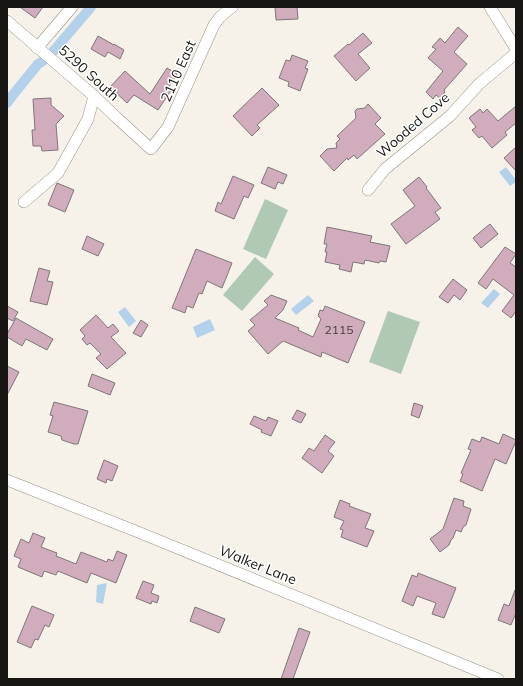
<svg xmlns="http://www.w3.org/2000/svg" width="523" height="686" font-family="Mulish,sans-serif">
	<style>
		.green { fill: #afc9b2 }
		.water { fill: #b4d1eb }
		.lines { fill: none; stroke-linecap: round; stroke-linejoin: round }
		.canal { stroke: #b4d1eb; stroke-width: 10 }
		.building { fill: #d1acbc; stroke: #7f7679 }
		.minor-casing { stroke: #96928a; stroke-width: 12 }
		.minor { stroke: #fff; stroke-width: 11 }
		.labels { text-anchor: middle; stroke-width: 3; stroke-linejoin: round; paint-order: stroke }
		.number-label { font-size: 12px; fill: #463c3d }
		.street-label { font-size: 14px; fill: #171613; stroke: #fff }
	</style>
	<rect width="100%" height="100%" fill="#f6f2e9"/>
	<g class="green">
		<polygon points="265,199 288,210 266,259 243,249"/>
		<polygon points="255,257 274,274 242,311 223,295"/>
		<polygon points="388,311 420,322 401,374 369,362"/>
	</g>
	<g class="water">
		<polygon points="506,167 516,180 516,182 510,186 499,172"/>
		<polygon points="494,289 500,294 488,308 481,303"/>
		<polygon points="308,295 314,301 296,315 291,309"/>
		<polygon points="125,307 136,321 129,327 118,312"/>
		<polygon points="210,319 215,330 197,338 193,327"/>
		<polygon points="107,583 103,604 96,602 97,585"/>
	</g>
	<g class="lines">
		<g class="canal">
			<polyline points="51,54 91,7"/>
			<polyline points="7,103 12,96 38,64 43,61"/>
		</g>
	</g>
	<g class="building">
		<polygon points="20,7 43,7 35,18"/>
		<polygon points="275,7 297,7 298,19 276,20"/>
		<polygon points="458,27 468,36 454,52 467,64 444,90 445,92 440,98 436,95 433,99 426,92 443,71 428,58 436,49 432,47 440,38 445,43"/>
		<polygon points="363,33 372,43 358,54 370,68 356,81 334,56 348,44 349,45"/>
		<polygon points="98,36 114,45 114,44 124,50 120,59 108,52 105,57 91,49"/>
		<polygon points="292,55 308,61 305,68 308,69 300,91 288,86 289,82 279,78 286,60 290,61"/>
		<polygon points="167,68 177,74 169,87 172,89 158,110 134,95 127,103 110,87 125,71 150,94"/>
		<polygon points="262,88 279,105 257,125 260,128 252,136 233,116"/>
		<polygon points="51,98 51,105 64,116 56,124 58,150 42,151 41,146 33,146 32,130 35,130 33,99"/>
		<polygon points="368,104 381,118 375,124 385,134 357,159 354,155 348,160 347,158 334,171 320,156 327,149 337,148 336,143 340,139 337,136 356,118 355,111 357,109 365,108"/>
		<polygon points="516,106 516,123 505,132 507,135 492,148 482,136 479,138 472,130 476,127 469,118 480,109 483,113 487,109 498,121"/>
		<polygon points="516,147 516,171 504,158"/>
		<polygon points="268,167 287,175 283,184 278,182 275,189 261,183"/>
		<polygon points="233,176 254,185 248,198 244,196 234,219 215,211 218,202 221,204"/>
		<polygon points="419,177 427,187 426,188 441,208 435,212 440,219 406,244 391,224 415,206 403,190"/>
		<polygon points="57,183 74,190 65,212 48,205"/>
		<polygon points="490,224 498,234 481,248 473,238"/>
		<polygon points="327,227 372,236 370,242 390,246 386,262 380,261 379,263 365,260 364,264 353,262 351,272 339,269 340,265 325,262 327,252 325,252 327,244 324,244"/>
		<polygon points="87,236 104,244 98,256 82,249"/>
		<polygon points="505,247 516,254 510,263 516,267 516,311 511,318 502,311 514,295 493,279 486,289 478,283"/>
		<polygon points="196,249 232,263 222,288 207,281 202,294 199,293 193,308 187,306 185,313 172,308"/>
		<polygon points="39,268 50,271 47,281 53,282 47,305 30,301"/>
		<polygon points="453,279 467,290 460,300 454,295 448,303 439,297"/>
		<polygon points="271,295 287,301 283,310 275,318 299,328 298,330 313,337 321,319 318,316 320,310 323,311 325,306 365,322 348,363 322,352 321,357 283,341 268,354 248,331 255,325 250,320 268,305 264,301"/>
		<polygon points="7,306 18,312 13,321 7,318"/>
		<polygon points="96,315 108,328 113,324 119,331 111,337 126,353 107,369 96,358 101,354 90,343 87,345 82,339 85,336 80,330"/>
		<polygon points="16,318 53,339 47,350 26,339 22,346 7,337 7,334"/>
		<polygon points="141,320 148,325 141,337 133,333"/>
		<polygon points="7,366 19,372 7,395"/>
		<polygon points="92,374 115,383 110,395 88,386"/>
		<polygon points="54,402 88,411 78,444 74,444 62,440 61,436 48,432 53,416 50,415"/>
		<polygon points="414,403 423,406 419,418 411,415"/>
		<polygon points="297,410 306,414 301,423 292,419"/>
		<polygon points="254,416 266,421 268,417 278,421 271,436 261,432 262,430 250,424"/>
		<polygon points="503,434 516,440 516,441 506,464 495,459 482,491 460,481 463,474 461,473 471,450 468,449 472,439 480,442 482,437 499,444"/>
		<polygon points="325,435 335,442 328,451 334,456 322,473 302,458 309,448 314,451"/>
		<polygon points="104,460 118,466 112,481 107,479 106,483 97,479"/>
		<polygon points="454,498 464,501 463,506 471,509 466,525 463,527 461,532 456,530 453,538 451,540 449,545 440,552 430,539 443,529"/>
		<polygon points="340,500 350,504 349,506 371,514 365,528 374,531 367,547 341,537 343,530 340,529 344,521 334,517"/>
		<polygon points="33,533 45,538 41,547 57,553 56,556 76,564 81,552 107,562 108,559 113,561 117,551 127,555 116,583 91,573 87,583 58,571 56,575 44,571 42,577 18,567 21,559 14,556 21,539 29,543"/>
		<polygon points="418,573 456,588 444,618 432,614 436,603 417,596 413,606 402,601 412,575 417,577"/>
		<polygon points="143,581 154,585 151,593 159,596 157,603 152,601 151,604 136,598"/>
		<polygon points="515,590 516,613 511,625 498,620 504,604 509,606"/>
		<polygon points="32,606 54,615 49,627 45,625 38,640 35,639 31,648 17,642"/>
		<polygon points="195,607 225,619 219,633 190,621"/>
		<polygon points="299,628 310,632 293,679 281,679"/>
	</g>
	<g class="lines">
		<defs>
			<g id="minor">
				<polyline points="490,7 516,49"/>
				<polyline points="7,21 94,96 117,118 151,149 168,127 214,25 220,17 232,7"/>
				<polyline points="37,48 72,7"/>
				<polyline points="368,190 385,169 450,116 479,84 516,53"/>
				<polyline points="24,202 58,173 88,119 94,96"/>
				<polyline points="7,480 138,532 498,679"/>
			</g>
		</defs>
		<use href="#minor" class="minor-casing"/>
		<use href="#minor" class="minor"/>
	</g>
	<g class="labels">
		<g class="number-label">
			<text x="339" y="334">2115</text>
		</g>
		<g class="street-label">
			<text transform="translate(178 71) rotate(-66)" y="5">2110 East</text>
			<text transform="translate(89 73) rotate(42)" y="5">5290 South</text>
			<text transform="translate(413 125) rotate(-41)" y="5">Wooded Cove</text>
			<text transform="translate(258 565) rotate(22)" y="5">Walker Lane</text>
		</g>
	</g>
	<rect width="523" height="686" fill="none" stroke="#171613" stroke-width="16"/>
</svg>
